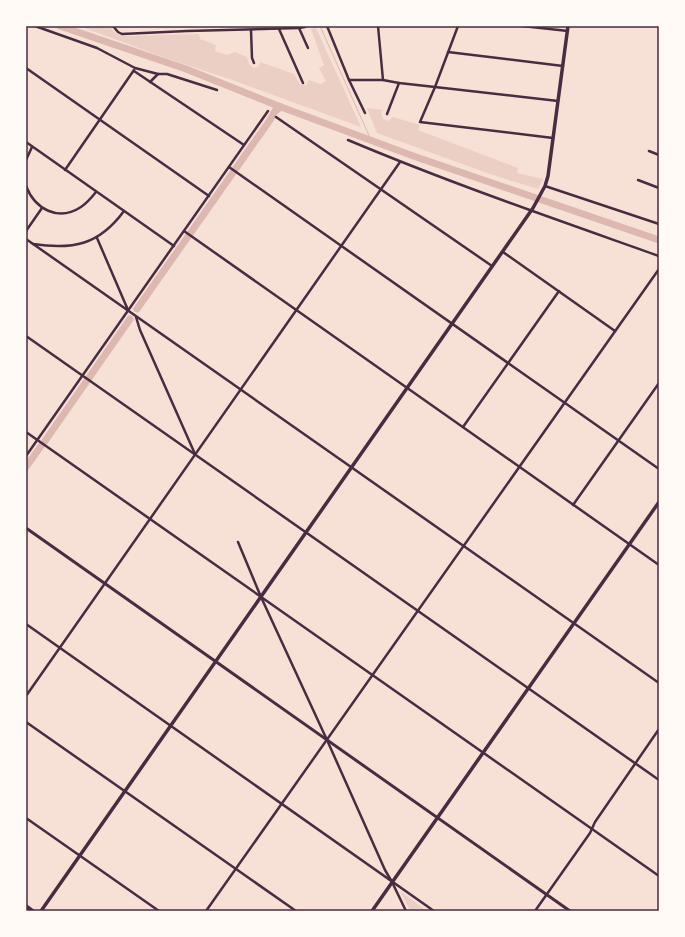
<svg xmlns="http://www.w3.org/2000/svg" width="685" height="937" font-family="Lato,sans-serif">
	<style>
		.green { fill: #ebcfc5 }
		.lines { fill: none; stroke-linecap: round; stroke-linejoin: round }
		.stream { stroke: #dcb8b0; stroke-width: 1 }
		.river { stroke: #dcb8b0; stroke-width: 7 }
		.minor { stroke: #4a2c40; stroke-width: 2.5 }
		.tertiary { stroke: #4a2c40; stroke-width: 3 }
		.secondary { stroke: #4a2c40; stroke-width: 3.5 }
		.neatline { fill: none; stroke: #4a2c40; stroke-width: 1.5 }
	</style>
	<rect width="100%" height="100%" fill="#f7e1d7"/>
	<g class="green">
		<polygon points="79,26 109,26 117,34 124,36 199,34 200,39 216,45 215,51 227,55 235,52 247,57 249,64 254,68 259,66 260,62 294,74 300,84 306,85 309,80 320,84 326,81 319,68 324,65 311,29 316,28 361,127 235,81 163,57"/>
		<polygon points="367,108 383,110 381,112 383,119 388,121 393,117 420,125 418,130 518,168 517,173 543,179 538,189 490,174 377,133"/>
		<polygon points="400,891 427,911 410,911"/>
	</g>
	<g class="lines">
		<polyline class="stream" points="320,26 371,140"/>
		<g class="river">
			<polyline points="60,26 186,69 281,107 416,157 659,240"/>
			<polyline points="137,309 270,120 275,111 281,107"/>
			<polyline points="45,441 130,319"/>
			<polyline points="26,467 41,446"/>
		</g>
		<g class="minor">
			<polyline points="35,26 97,48 135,68 158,74 167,74 217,90"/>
			<polyline points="113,26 118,32 122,34 187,31 299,28 305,27 307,26"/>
			<polyline points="327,26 349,80 365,113"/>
			<polyline points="378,26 383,80"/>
			<polyline points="458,26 435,87 420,122 553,138"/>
			<polyline points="522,26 568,31"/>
			<polyline points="299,28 308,48"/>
			<polyline points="279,29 303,83"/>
			<polyline points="251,30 252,58 254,63"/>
			<polyline points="448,52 563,66"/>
			<polyline points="26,68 209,196"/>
			<polyline points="134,71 244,145"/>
			<polyline points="349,80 383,80 399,83 435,87 558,101"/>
			<polyline points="150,82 158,74"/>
			<polyline points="387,114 399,83"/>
			<polyline points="276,117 492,266"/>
			<path d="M348,140C450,183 555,219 659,256"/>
			<polyline points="26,142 174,246"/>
			<polyline points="649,151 659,155"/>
			<polyline points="26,160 32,147"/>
			<polyline points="229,167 659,469"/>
			<polyline points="65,170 134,70"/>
			<polyline points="638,180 659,188"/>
			<path d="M26,186C35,209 58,222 81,207C87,203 92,197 96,192"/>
			<polyline points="545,186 659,224"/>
			<polyline points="26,231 42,208"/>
			<polyline points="184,231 659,565"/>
			<polyline points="97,238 128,310"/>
			<polyline points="26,239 659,683"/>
			<path d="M33,244C73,250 99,245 124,211"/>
			<polyline points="503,252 615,331"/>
			<polyline points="136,317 140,330 195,454"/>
			<polyline points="26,336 659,780"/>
			<polyline points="463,427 559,291"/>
			<polyline points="26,432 659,876"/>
			<polyline points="26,456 268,111"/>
			<polyline points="573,505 659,383"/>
			<polyline points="238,542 261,597 327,740 385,870 392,882 406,911"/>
			<polyline points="26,624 434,911"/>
			<polyline points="26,696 400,162"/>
			<polyline points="26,722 296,911"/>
			<polyline points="26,818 159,911"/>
			<polyline points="206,911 659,269"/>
			<polyline points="535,911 590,833 595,822 659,729"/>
		</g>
		<polyline class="tertiary" points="26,528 570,911"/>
		<g class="secondary">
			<polyline points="26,906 33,911"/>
			<polyline points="41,911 533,208 545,186 548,176 568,26"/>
			<polyline points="372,911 659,502"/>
		</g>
	</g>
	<rect width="685" height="937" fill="none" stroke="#fffaf5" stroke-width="54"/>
	<rect x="27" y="27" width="631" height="883" class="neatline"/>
</svg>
